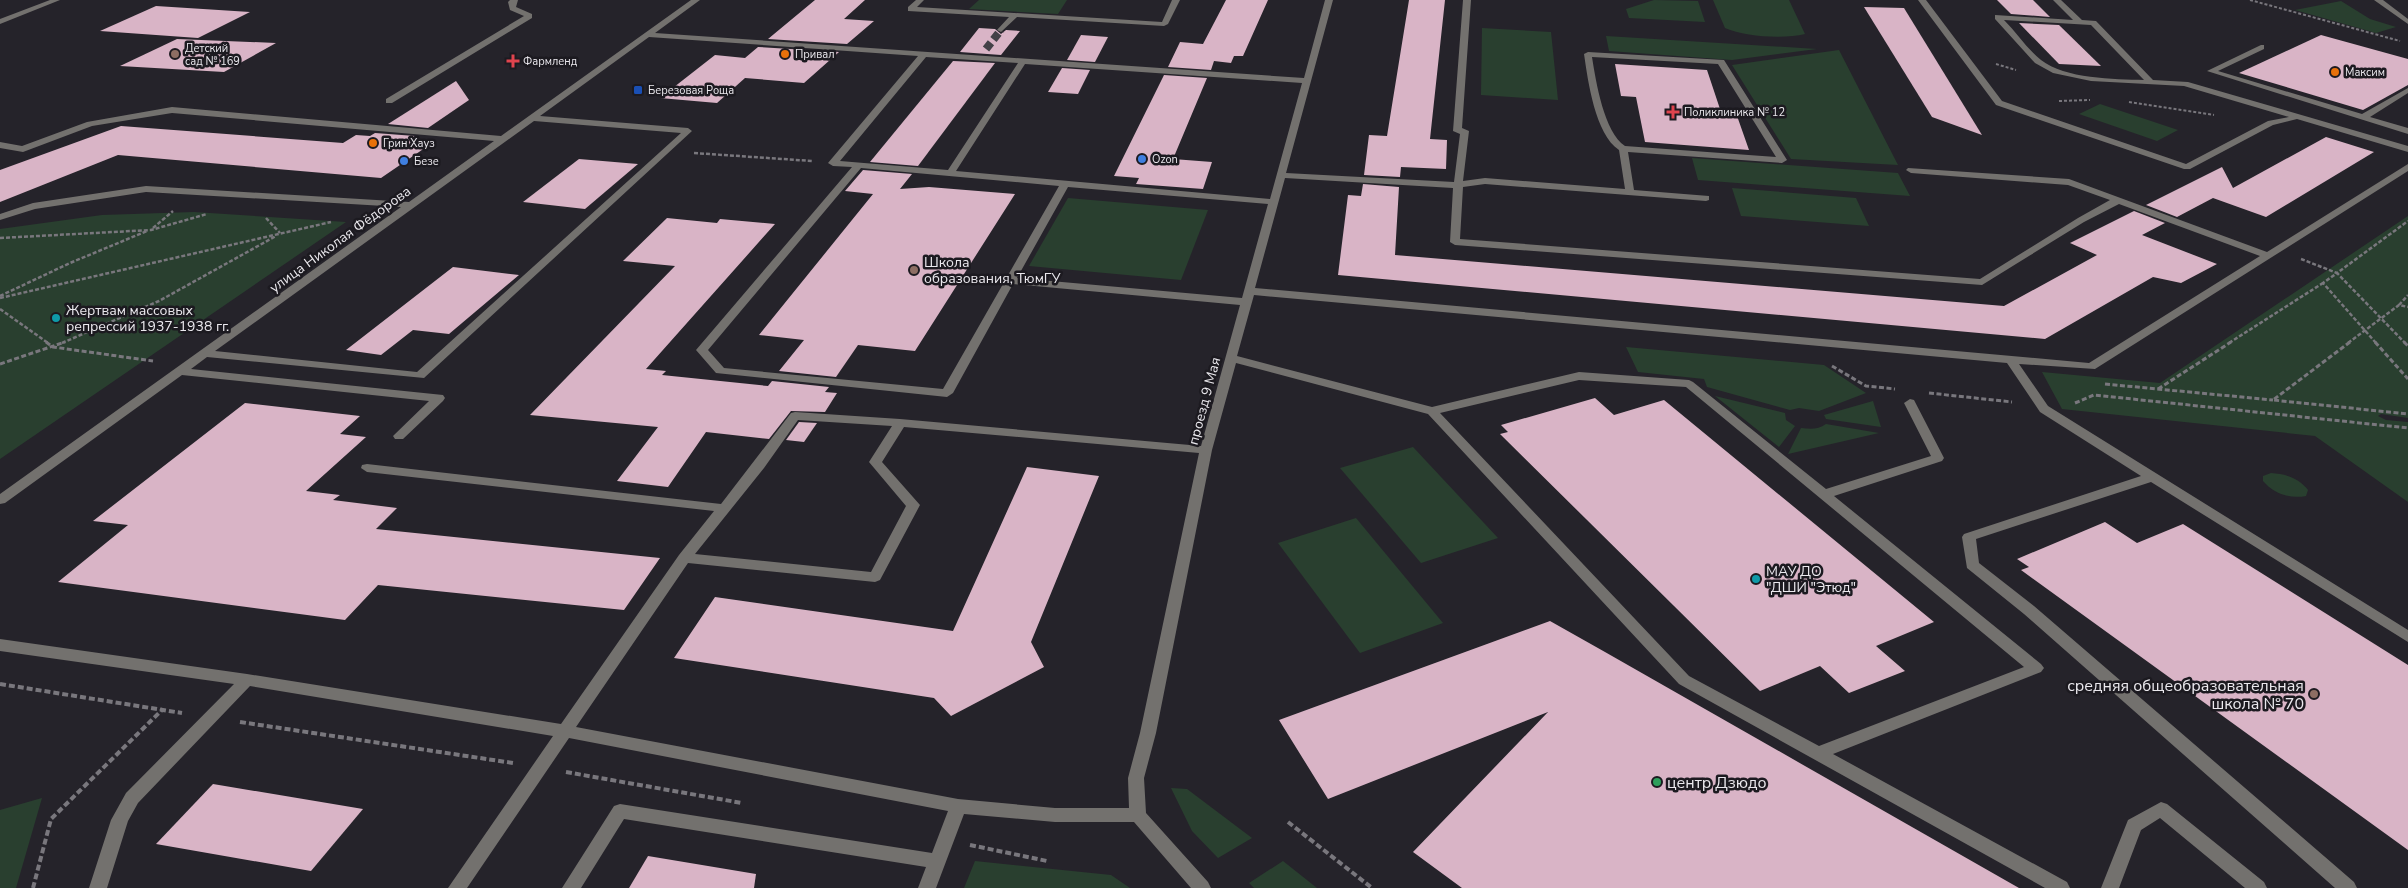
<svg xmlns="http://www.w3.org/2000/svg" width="2408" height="888" font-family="'Nunito Sans',sans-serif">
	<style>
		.green { fill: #293f2f }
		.building { fill: #d9b4c6 }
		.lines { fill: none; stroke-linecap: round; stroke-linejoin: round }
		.minor-tunnel { stroke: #434147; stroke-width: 8; stroke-dasharray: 8 4; stroke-linecap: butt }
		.path-far3 { stroke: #79777d; stroke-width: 2; stroke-dasharray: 3 2; stroke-linecap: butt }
		.path-far2 { stroke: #79777d; stroke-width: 2.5; stroke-dasharray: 4 2; stroke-linecap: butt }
		.path-far1 { stroke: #79777d; stroke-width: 3; stroke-dasharray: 5 2.5; stroke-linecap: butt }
		.path { stroke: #79777d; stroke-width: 4; stroke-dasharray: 6 3; stroke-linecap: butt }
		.minor { fill: #73716e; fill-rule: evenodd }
		.education-dot { fill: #8d6e63; stroke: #1c1a20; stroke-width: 2 }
		.food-dot { fill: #e8710a; stroke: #1c1a20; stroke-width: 2 }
		.health-dot { fill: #e0444e; stroke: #1c1a20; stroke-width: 2 }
		.transit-dot { fill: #1a4fb4; stroke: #1c1a20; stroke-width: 2 }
		.shop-dot { fill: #3f7fe0; stroke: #1c1a20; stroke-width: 2 }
		.culture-dot { fill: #0f9aa8; stroke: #1c1a20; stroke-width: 2 }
		.leisure-dot { fill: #2e9e5b; stroke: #1c1a20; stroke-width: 2 }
		.labels { text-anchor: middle; stroke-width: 5; stroke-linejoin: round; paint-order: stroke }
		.far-poi-label { font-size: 11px; fill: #ebe9ee; stroke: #1c1a20; text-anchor: start }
		.street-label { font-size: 14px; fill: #ebe9ee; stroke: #1c1a20 }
		.poi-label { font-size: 14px; fill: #ebe9ee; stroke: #1c1a20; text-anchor: start }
		.near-poi-label { font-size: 16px; fill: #ebe9ee; stroke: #1c1a20; text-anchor: end }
	</style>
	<rect width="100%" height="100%" fill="#25232a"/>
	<g class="green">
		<polygon points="979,0 1067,0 1058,14 969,9"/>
		<polygon points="1654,0 1698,1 1705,22 1629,18 1626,9"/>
		<path d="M1713,0H1789L1805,34C1784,39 1745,37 1725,28Z"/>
		<polygon points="2341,1 2370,19 2396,27 2376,33 2295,10"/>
		<polygon points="1482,28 1551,32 1558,100 1481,95"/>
		<polygon points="1606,36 1817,49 1732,60 1609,51"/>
		<polygon points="1839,50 1898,165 1791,159 1732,65"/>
		<polygon points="2100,104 2178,130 2157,141 2079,114"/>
		<polygon points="1692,158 1898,173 1910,196 1698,180"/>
		<polygon points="1732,188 1856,198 1869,226 1741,216"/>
		<polygon points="1068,198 1208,210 1181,280 1029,266"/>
		<polygon points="194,212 346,222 0,459 0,229 102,215"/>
		<polygon points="2408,216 2408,418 2381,414 2378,416 2386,420 2408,422 2408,502 2315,436 2062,409 2042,372 2160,383"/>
		<polygon points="1626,347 1824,365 1866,393 1819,411 1799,408 1790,410 1707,387 1704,379 1638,372"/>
		<polygon points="1715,396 1785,413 1786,420 1795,426 1779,447"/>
		<polygon points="1873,401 1881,427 1826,419 1824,415"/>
		<path d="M1826,424L1879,433L1788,454L1801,428C1810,429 1818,430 1826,424Z"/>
		<polygon points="1413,447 1498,538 1421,563 1340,468"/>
		<path d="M2271,473C2286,474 2299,478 2308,490L2306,496C2290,499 2274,494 2263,481V476Z"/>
		<polygon points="1356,518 1443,623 1360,653 1278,543"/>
		<polygon points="1171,788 1187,789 1252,838 1218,858 1192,831"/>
		<polygon points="42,798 16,888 0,888 0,810"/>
		<polygon points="975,861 1111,875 1130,888 964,888"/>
		<polygon points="1283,861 1317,888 1254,888 1249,883"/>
	</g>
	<g class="building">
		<polygon points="815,0 865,0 844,19 874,21 847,44 768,39"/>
		<polygon points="1226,0 1268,0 1243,56 1234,56 1231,63 1214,61 1211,70 1168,67 1180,42 1203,44"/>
		<polygon points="1409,0 1445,0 1430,139 1447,140 1446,169 1401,167 1400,177 1364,175 1369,135 1387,136"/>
		<polygon points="1997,0 2033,0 2050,17 2011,14"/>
		<polygon points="156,6 250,12 198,38 100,31"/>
		<polygon points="1864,7 1904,8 1982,135 1932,117"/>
		<polygon points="2019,23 2059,25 2101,66 2059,64"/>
		<polygon points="979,28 995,29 1001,34 1006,30 1020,31 1001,55 960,52"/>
		<polygon points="1081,35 1108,37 1095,62 1067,60"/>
		<polygon points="2321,35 2408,59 2408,85 2363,110 2239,73"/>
		<polygon points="177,39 276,43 224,72 120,66"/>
		<polygon points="758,47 839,52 804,83 745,78 717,103 660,98 715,55 745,58"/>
		<polygon points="953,61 995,63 918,166 870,162"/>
		<polygon points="1615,64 1707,70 1721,112 1736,113 1749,150 1645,142 1636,97 1621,96"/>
		<polygon points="1062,68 1090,70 1078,94 1048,92"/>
		<polygon points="1164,75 1207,78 1173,159 1212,162 1203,189 1136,184 1139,178 1114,176"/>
		<polygon points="456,81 469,100 428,128 388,124"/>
		<polygon points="121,126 343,143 356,135 370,136 375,133 415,136 410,139 435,141 381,178 118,155 0,202 0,170"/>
		<polygon points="2326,137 2374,152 2266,217 2213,198 2177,217 2146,205 2222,167 2233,188"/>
		<polygon points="579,159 638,164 585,209 523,202"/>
		<polygon points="863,170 912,174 900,189 929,187 1015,194 915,351 858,345 836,377 779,371 804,340 759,335 873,194 845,191"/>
		<polygon points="1363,184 1399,187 1395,255 2004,306 2097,255 2070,243 2134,211 2165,223 2142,235 2217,264 2181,283 2153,277 2045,339 1338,275 1348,195 1361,196"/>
		<polygon points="667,218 717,223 720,219 775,224 646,369 666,371 662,375 768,386 772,381 829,387 825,392 837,393 825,412 791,411 769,439 706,432 668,487 617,481 658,427 530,415 675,266 623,261"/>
		<polygon points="453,267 519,275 449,334 413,330 381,355 346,350"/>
		<polygon points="1595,398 1614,415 1664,400 1934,622 1876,646 1905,671 1849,693 1820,666 1760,691 1500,434 1508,432 1501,425"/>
		<polygon points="245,403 360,416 340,434 366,437 306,491 340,495 333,500 397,508 376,529 660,558 624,610 378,585 345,620 58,582 128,525 93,521"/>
		<polygon points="799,422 817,423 804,442 786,440"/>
		<polygon points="1027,467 1099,476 1031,642 1044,667 951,716 934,698 674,658 715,597 953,631"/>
		<polygon points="2105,522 2137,543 2183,524 2408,665 2408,850 2021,570 2029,567 2017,559"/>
		<polygon points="1550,621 1605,652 2019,888 1462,888 1413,852 1548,712 1328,799 1279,720"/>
		<polygon points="213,784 363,809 311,871 156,844"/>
		<polygon points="648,856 756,874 754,888 629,888"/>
	</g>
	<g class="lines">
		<polyline class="minor-tunnel" points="986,49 1001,30"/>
		<g class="path-far3">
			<polyline points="2250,0 2400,41"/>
			<polyline points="1996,64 2016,70"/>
			<polyline points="2059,101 2090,100"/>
			<polyline points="2129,102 2214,115"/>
		</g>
		<g class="path-far2">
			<polyline points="694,153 812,161"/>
			<polyline points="266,218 280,233"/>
			<polyline points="153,228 173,211"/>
			<polyline points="0,238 151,230 207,214"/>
			<polyline points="2301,259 2337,273 2408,221"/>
			<polyline points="0,296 70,263 147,231"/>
			<polyline points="0,298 331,222"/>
			<polyline points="2399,305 2408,295"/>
			<polyline points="0,309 48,343"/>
			<polyline points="62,343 159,301 276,236"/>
			<polyline points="2229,343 2323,283"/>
			<polyline points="2348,343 2399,305 2408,307"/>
			<polyline points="2376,343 2323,283 2337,273 2405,343"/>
		</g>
		<g class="path-far1">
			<polyline points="46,342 53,347 153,361"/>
			<polyline points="2350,342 2273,400 2408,414"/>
			<polyline points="2375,342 2408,379"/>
			<polyline points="2404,342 2408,346"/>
			<polyline points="0,364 65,342"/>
			<polyline points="1832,366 1866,386 1895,389"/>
			<polyline points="2105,384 2273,400"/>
			<polyline points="2158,389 2231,342"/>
			<polyline points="1929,393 2012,402"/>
			<polyline points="2075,403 2094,395 2408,428"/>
		</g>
		<g class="path">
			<polyline points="0,684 182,713"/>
			<polyline points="240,722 513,763"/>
			<polyline points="566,772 742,803"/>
			<polyline points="1288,822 1372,888"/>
			<polyline points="970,845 1047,861"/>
			<polyline points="33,888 51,819 163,709"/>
		</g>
		<g class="minor">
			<polygon points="50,0 60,0 0,24 0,19"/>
			<polygon points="510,0 518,0 516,7 532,14 532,18 392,103 386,103 386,99 524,16 510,10 508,2"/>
			<path d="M691,0H700L655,33L1304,78L1325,0H1333L1286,173L1454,182L1460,134L1453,131L1463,0H1471L1462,128L1469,131L1463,181L1485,178L1625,189L1619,150C1595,134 1588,81 1584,54L1588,52L1724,60L1787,160L1782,163L1628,152L1634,190L1709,196V200L1706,201L1485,184L1463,187L1460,239L1980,279L2078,218L2110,200L2068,185L1911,173L1906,170L1908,168L2069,179L2267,252L2408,164V171L2095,369L2019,364L2048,406L2408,630V642L2151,482L1976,539L1979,563L2034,606L2354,882L2357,888H2335L2024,614L1967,568L1962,537L1964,534L2141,476L2040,412L2007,363L1254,295L1237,356L1432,407L1579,372L1689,380L1693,382L1826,489L1931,456L1904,403L1910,399L1914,400L1944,458L1942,461L1834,496L2041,664L2044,668L2041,672L1833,754L2067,882L2070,888H2045L1679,684L1428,414L1236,363L1212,450L1156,733L1144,778L1146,813L1208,882L1211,888H1191L1134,822H1055L964,814L936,888H918L926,867L624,819L581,888H562L614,806L620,804L932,853L948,811L569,738L467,888H448L553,736L250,686L138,803L128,821L107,888H89L111,820L126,793L234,684L0,651V639L247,674L561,724L679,555L714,511L367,472L361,468L362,465L367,464L721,504L791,413L795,412L900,419L1201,446L1240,305L1013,284L953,393L947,397L716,373L696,350L852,167L833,166L828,163L918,56L649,37L540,116L688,128L692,131L424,378L207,357L191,369L443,395L445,398L443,401L403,439H395L393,436L429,401L182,375L5,503L0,504V494L401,207L146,192L35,209L0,220V214L33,203L146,186L409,202L494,141L172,113L92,126L23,152L0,148V142L22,146L87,122L172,107L501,136ZM926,57L1018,63L948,170L840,161ZM1592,57L1718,64L1776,157L1625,146C1604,132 1596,82 1592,57ZM1025,64L1302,83L1270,199L956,171ZM534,121L681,133L417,372L215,351ZM861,168L1059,186L943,389L724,368L708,350ZM1285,178L1453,188L1450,242L1455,245L1982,285L2084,222L2119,204L2260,256L2089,363L1255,288ZM1068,187L1268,204L1242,298L1017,278ZM1579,380L1686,387L2024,667L1819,746L1689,676L1440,413ZM798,420L892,426L869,462L906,506L871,572L695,554L764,468ZM904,427L1199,453L1140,733L1128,778L1129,808H1055L958,799L576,727L688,563L875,582L880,580L920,505L882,462Z"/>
			<polygon points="916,0 924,0 917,7 1162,22 1172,0 1180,0 1168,24 1164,26 1017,17 1001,32 997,30 1009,17 908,11 908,7"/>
			<path d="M1918,0H1926L2002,101L2186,164L2268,121L2289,117L2184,86L2091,81L2053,73L2035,63L1995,19V15L2073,20L2053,0H2061L2082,20L2096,21L2153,80L2188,82L2408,146V152L2297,119L2273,125L2190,169H2184L1996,105ZM2004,20L2091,25L2144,80C2114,79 2065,79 2041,60C2027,49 2017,33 2004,20Z"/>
			<polygon points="2374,0 2383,0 2408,19 2408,24"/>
			<polygon points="2261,45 2264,45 2264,49 2218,71 2362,114 2408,88 2408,93 2370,117 2408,128 2408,134 2207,71"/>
			<polygon points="2161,802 2167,804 2264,882 2267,888 2245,888 2160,818 2141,830 2119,888 2101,888 2128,820"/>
		</g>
	</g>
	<g class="education-dot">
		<circle cx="175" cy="54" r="5"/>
		<circle cx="914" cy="270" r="5"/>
		<circle cx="2314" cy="694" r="5"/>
	</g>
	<g class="food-dot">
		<circle cx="785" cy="54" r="5"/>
		<circle cx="2335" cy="72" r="5"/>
		<circle cx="373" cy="143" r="5"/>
	</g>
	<g class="health-dot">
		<path d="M510.5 53.5h5v5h5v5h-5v5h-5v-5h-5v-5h5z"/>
		<path d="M1670.5 104.5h5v5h5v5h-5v5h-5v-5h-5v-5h5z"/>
	</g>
	<rect class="transit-dot" x="633" y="85" width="10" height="10" rx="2.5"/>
	<g class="shop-dot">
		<circle cx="1142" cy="159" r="5"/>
		<circle cx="404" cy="161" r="5"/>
	</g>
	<g class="culture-dot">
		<circle cx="56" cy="318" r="5"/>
		<circle cx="1756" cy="579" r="5"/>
	</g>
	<circle class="leisure-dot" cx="1657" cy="782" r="5"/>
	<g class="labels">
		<g class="far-poi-label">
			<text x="185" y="52">Детский<tspan x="185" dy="13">сад № 169</tspan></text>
			<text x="795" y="58">Привал</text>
			<text x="523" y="65">Фармленд</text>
			<text x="2345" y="76">Максим</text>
			<text x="648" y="94">Березовая Роща</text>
			<text x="1684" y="116">Поликлиника № 12</text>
			<text x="383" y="147">Грин Хауз</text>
			<text x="1152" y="163">Ozon</text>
			<text x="414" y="165">Безе</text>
		</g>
		<g class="street-label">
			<text transform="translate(340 239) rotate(-36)" y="5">улица Николая Фёдорова</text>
			<text transform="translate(1204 401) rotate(-75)" y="5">проезд 9 Мая</text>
		</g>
		<g class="poi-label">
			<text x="924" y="267">Школа<tspan x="924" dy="16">образования, ТюмГУ</tspan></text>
			<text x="66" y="315">Жертвам массовых<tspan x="66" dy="16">репрессий 1937-1938 гг.</tspan></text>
			<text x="1766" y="576">МАУ ДО<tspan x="1766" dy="16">"ДШИ "Этюд"</tspan></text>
		</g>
		<g class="near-poi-label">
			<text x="2304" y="691">средняя общеобразовательная<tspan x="2304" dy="18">школа № 70</tspan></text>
			<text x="1667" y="788" text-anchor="start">центр Дзюдо</text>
		</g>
	</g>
</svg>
